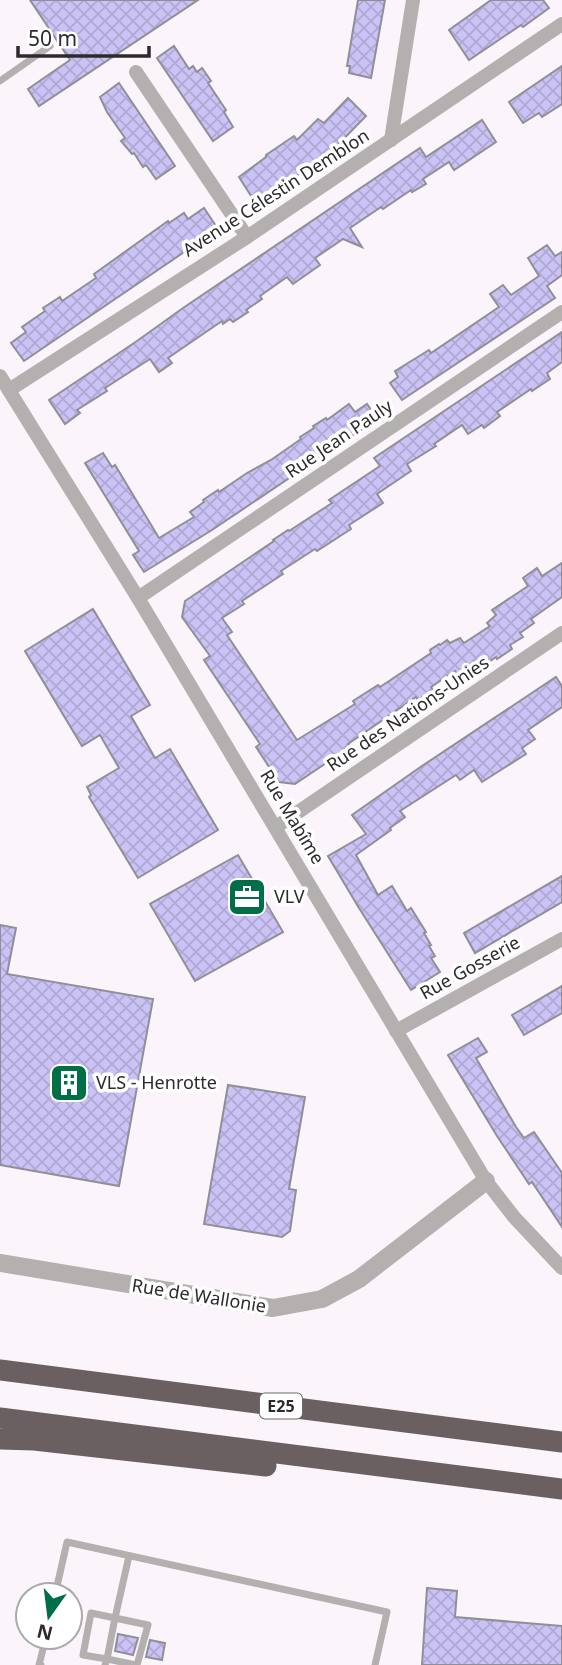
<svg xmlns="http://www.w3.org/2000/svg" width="562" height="1665" font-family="'Noto Sans',sans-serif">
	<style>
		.building { fill: url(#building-cross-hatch); stroke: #908f98; stroke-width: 2 }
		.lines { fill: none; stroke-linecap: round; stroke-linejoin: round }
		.service { stroke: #b5b0b0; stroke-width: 7 }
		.minor { stroke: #b5b0b0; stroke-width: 14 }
		.tertiary { stroke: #b5b0b0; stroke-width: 18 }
		.motorway { stroke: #6b6061; stroke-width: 21 }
		.labels { text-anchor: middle; stroke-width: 7; stroke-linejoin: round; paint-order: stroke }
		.shield { fill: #fff; stroke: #6c6a6c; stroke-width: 2 }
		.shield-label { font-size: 16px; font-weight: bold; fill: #2d2a2d }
		.street-label { font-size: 18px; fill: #2d2a2d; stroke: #fff }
		.poi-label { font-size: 18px; fill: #2d2a2d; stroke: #fff; text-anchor: start }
	</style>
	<defs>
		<pattern id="building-cross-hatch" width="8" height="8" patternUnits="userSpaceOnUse" patternTransform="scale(1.75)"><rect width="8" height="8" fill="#cbc3f6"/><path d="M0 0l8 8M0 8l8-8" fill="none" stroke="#afa8d3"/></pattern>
	</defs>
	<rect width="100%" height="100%" fill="#fcf4fb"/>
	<g class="building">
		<polygon points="30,0 198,0 39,106 28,89 70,60"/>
		<polygon points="358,0 385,0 371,78 349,73 350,66 347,66"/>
		<polygon points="491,0 543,0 549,8 523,27 521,25 469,60 449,30"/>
		<polygon points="174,46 189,69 193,66 197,72 202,68 211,81 208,83 226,110 224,112 233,127 213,141 157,58"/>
		<polygon points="562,66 562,104 542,117 539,113 523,123 509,102"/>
		<polygon points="119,83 175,166 156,179 146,165 143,167 134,153 132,154 121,141 125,138 107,112 100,97"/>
		<polygon points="348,98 366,116 326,157 255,202 239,177 266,157 266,155 294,136 297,140 318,119 324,123"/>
		<polygon points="482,120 496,142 454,170 449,162 423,179 426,184 412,192 411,190 383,209 381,207 350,228 362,247 343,239 315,258 320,265 293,284 287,277 260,296 262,299 246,310 248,312 233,322 230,319 223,324 222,321 168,358 172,363 159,372 150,359 105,388 107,391 77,410 80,413 65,424 49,400 137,341 183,308 420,148 426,157"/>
		<polygon points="204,208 218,229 24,361 11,343 26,332 22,327 45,311 43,308 60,297 62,301 96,278 94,274 168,221 169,223 184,213 188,219"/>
		<polygon points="547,245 555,256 562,252 562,275 547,286 555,298 402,400 390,383 398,377 395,371 429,350 431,353 499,307 490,294 503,285 511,295 539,276 528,258"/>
		<polygon points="562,332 562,362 547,373 550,379 532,391 531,389 497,412 500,416 484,428 482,425 468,434 462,425 434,444 436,446 407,464 411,471 377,494 383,503 349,525 351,529 317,551 315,549 281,571 283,574 242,601 244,604 222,618 232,632 227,635 297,740 355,704 353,701 378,685 380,687 431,653 430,650 439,644 440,645 447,640 450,643 460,638 464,643 490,626 487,623 496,615 492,610 528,586 523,578 537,568 542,576 562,563 562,597 531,619 534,623 520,633 523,637 510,645 512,649 497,659 496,657 479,669 474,662 457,674 455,671 431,687 433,690 418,700 416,697 348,744 350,747 295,784 279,782 256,747 260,744 204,660 210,656 182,617 185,601 274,541 273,540 288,530 289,531 332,503 329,500 380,466 374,458"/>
		<polygon points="349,404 355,412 367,404 377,419 212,530 144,572 133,555 139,551 85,463 103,453 112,467 115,465 159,538 194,517 190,512 204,502 203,500 218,490 219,492 247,473 271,460 301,439 300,437 314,428 313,426 326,418 327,420"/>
		<polygon points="93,609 150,705 131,716 155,758 170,749 218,830 138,878 89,797 91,795 87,787 119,768 100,735 82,746 25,651"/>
		<polygon points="556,677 562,686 562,707 528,730 535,739 522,748 526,754 482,782 474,770 460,780 456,775 400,811 405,817 390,828 391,830 356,855 378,895 392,886 407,911 411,908 426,932 424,933 431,945 429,946 435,956 431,958 440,972 411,990 359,908 328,856 366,834 352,815 419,768"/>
		<polygon points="238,855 283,932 195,981 150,904"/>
		<polygon points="562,876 562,902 475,953 464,933"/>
		<polygon points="0,925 16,928 7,974 153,999 119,1186 0,1165"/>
		<polygon points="562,986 562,1013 524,1035 512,1015"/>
		<polygon points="478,1038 487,1052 476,1058 516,1127 524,1138 534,1132 562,1173 562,1227 532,1182 529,1184 497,1136 448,1055"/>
		<polygon points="228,1085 305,1097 289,1189 296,1190 290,1231 282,1237 204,1224"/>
		<polygon points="427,1588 457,1591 455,1617 562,1626 562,1665 422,1665"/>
		<polygon points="118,1634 138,1638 133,1655 115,1651"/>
		<polygon points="150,1640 165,1643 162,1660 146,1657"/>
	</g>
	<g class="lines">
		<g class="service">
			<polyline points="0,81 50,46"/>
			<polyline points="129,1556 115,1618 148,1625 137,1665"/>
			<polyline points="55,1595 67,1542 387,1612 375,1665"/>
			<polygon points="91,1613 115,1618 107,1659 83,1655"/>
			<polyline points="41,1665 39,1665 46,1637"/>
			<polyline points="105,1665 107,1659 136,1665"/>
		</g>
		<g class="minor">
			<polyline points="136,72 247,237"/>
			<polyline points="391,140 413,0"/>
			<polyline points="0,376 138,598 486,1181 514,1217 562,1268"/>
			<polyline points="9,390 247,237 562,24"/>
			<polyline points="138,598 562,312"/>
			<polyline points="276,827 562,633"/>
			<polyline points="396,1031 562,939"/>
		</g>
		<polyline class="tertiary" points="0,1263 273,1308 322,1299 359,1279 486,1181"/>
		<g class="motorway">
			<polyline points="0,1370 562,1442"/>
			<polyline points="0,1418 562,1489"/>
			<polyline points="0,1439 34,1440 266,1466"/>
		</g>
	</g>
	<defs>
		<symbol id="office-square" viewBox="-11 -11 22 22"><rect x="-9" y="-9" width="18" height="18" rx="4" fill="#006e47" stroke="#fff"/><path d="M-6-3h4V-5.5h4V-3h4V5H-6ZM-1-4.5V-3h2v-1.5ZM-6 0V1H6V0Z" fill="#fff"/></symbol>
		<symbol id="building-square" viewBox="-11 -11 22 22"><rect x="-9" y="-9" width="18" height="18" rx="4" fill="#006e47" stroke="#fff"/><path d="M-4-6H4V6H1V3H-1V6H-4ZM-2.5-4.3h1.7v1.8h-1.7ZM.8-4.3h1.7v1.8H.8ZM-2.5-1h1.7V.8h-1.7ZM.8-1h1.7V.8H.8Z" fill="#fff"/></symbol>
	</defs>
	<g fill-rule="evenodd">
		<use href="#office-square" x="225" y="875" width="44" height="44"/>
		<use href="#building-square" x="47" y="1061" width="44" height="44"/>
	</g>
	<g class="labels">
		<rect class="shield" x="260" y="1393.5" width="42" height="25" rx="5"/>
		<g class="shield-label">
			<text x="281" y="1412">E25</text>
		</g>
		<g class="street-label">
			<text transform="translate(276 193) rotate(-33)" y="6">Avenue Célestin Demblon</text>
			<text transform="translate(339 439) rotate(-34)" y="6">Rue Jean Pauly</text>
			<text transform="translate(408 714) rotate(-34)" y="6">Rue des Nations-Unies</text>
			<text transform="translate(292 817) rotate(59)" y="6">Rue Mabîme</text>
			<text transform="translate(470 968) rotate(-29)" y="6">Rue Gosserie</text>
			<text transform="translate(199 1296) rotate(9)" y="6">Rue de Wallonie</text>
		</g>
		<g class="poi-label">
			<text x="274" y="903">VLV</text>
			<text x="96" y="1089">VLS - Henrotte</text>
		</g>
	</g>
	<g transform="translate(49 1616) rotate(194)"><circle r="33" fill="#ffffff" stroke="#abaaab" stroke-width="2"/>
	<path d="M0-5L12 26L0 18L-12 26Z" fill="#006e47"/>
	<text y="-10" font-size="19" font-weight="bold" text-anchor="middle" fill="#2d2a2d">N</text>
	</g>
	<path d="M18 46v10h131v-10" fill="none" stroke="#2d2a2d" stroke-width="3.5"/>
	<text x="28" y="46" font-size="21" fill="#2d2a2d" stroke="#ffffff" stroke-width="5" paint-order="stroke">50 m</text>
</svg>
